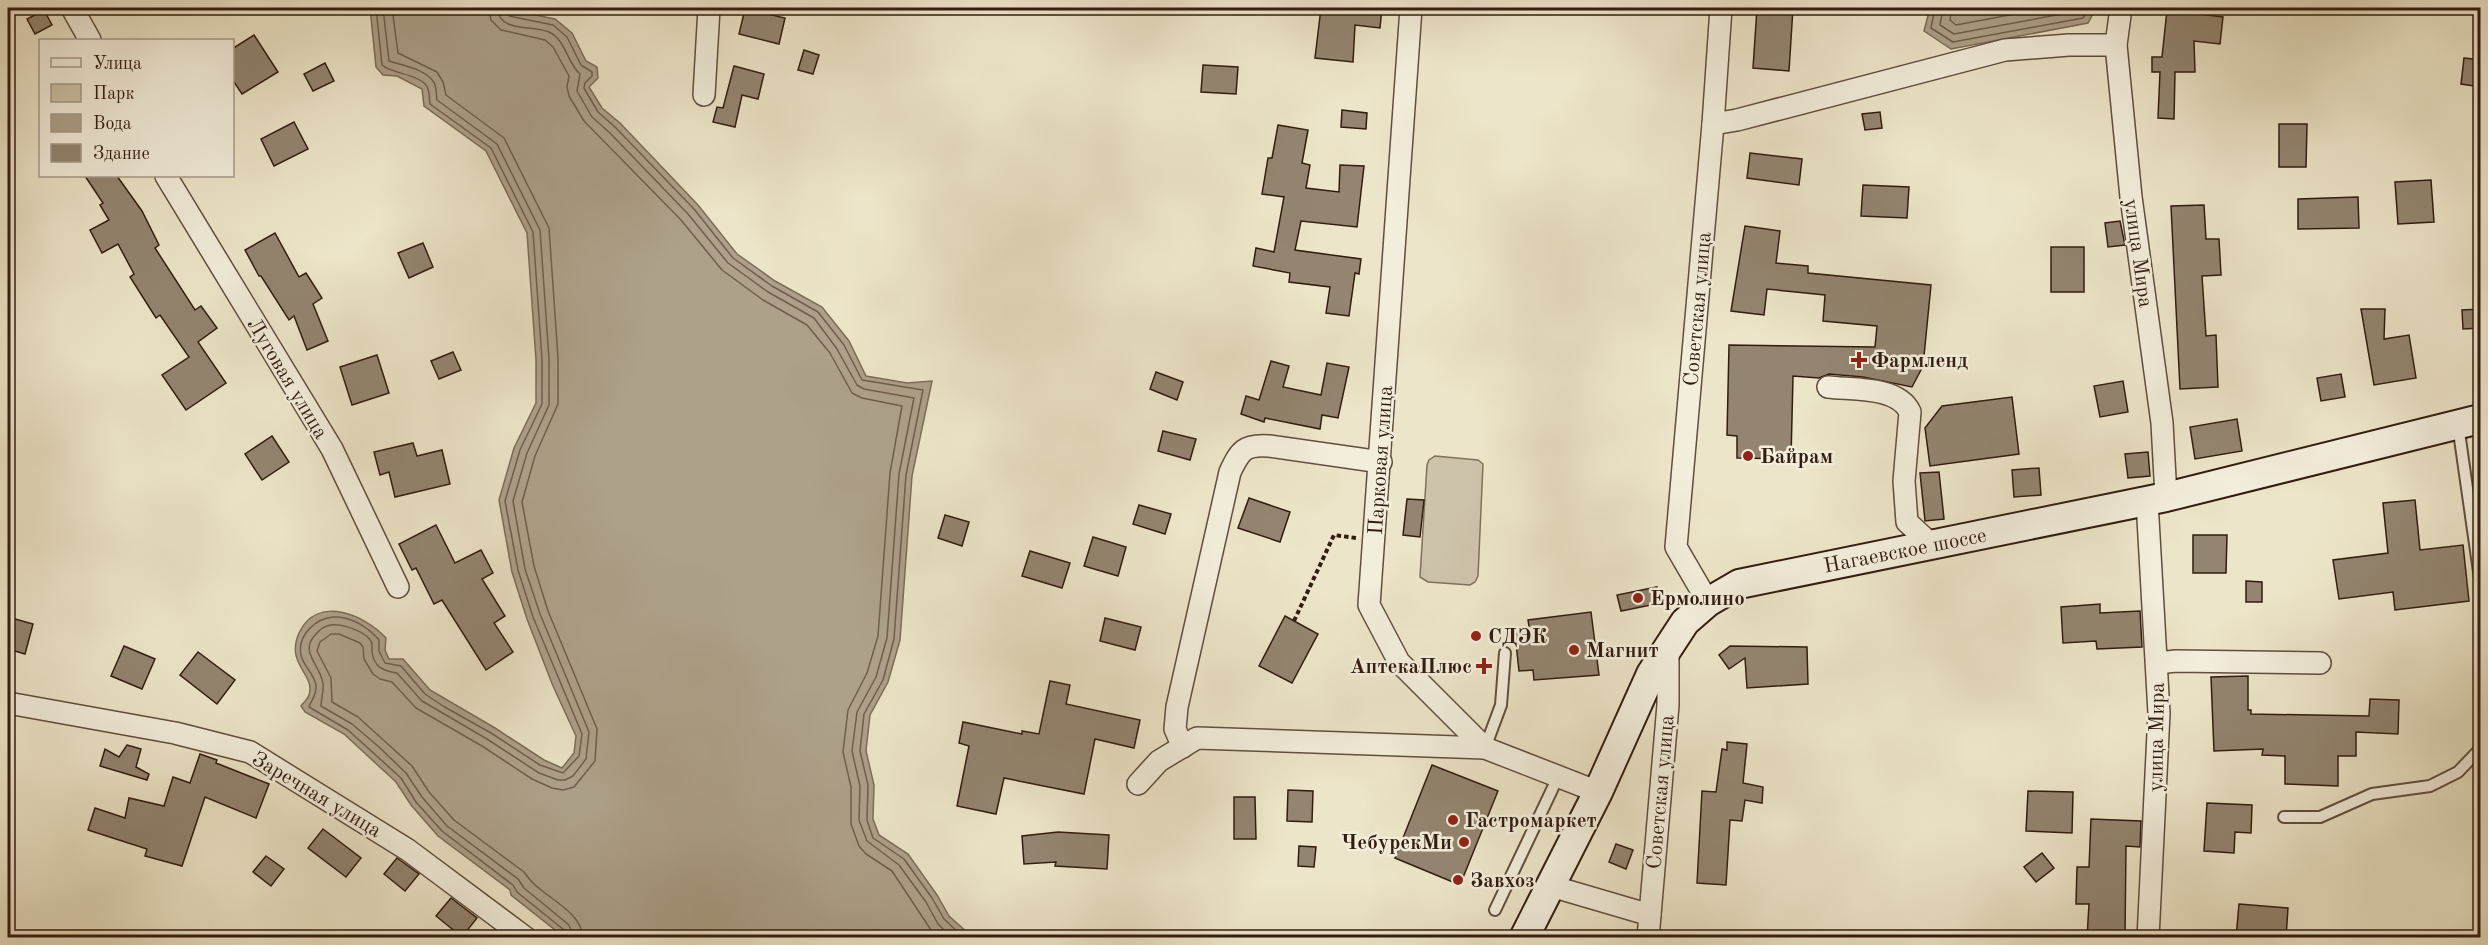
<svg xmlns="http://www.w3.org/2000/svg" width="2488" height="945" font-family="'Old Standard TT',serif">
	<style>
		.green { fill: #cdc3aa; stroke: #80705d; stroke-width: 1.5 }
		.water { fill: #ada18a; stroke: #7c6c59; stroke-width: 1.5 }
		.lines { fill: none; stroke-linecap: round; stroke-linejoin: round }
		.shore { stroke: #705e4d; stroke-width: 1.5 }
		.building { fill: #938570; stroke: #321c10; stroke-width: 1.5 }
		.lane-casing { stroke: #614e3e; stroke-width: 14 }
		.street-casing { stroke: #614e3e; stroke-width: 24 }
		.secondary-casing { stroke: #321c10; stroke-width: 32 }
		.path { stroke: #321c10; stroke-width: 4; stroke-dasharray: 4.5 3; stroke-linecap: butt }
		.lane { stroke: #f3eedc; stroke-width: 10 }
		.street { stroke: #f3eedc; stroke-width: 21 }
		.secondary { stroke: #f3eedc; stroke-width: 28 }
		.poi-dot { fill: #8f2418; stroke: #f3eedc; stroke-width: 2 }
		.labels { text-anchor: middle; stroke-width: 5; stroke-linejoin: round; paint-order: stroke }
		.street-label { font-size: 21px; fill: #321c10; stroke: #f3eedc }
		.poi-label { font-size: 21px; font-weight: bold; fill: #321c10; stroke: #f3eedc; text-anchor: start }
	</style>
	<rect width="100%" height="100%" fill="#ede5c9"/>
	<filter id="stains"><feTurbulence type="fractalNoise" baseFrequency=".00333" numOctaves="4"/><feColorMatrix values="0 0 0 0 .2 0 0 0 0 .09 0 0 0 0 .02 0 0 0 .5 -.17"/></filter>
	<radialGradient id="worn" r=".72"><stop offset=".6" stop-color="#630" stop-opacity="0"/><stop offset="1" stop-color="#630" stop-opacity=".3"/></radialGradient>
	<polygon class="green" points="1435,456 1478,460 1483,464 1478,576 1475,582 1470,585 1428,582 1420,577 1427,465 1429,460"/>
	<g class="water">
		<path d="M370,8H501L555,19L572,33L586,61L597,67L598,78L589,87L602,108L620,123L698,205L737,254L775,281L822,307L849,341L866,376L907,383L932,381L912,476L900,640L888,682L870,715L866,751L874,785L873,819L879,835L908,854L937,895L949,916L968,933L981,937H564L511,895L510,890L438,836L411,805L396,782L344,734L305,712L301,706C303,703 308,699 309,695C316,674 285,665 299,633C317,594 365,615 386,638L385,650L389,659H403L430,690L495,728L544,760L562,768L574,753L576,736L553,686L527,619L512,572L499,500L514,448L536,403V360L527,233L486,151L424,106L422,89L397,76L383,75L376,67Z"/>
		<polygon points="1930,8 2096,8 2088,23 1951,49 1924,31"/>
	</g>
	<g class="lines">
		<g class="shore">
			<path d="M376,8L382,65C390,73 417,74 426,85C430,89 429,98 430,104L491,148L533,232L542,359V404L520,450L505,501L518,570L533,617L582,734L579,756L563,773L540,765L491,733L443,706L425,694L401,666L385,663L379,651V640C369,628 351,616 334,617C316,618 297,635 301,655C303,666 314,673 316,685C317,694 312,699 309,707L348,730L401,778L416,802L442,831L513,885L517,892L564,930L567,938"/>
			<path d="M383,8L389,61C402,65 424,69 433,81C437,86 436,94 437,100L497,144L540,230L549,359V405L527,453L513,501L525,569L540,614L589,732L586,759L573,776L565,780H558L539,773L487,739L422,701L397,673C383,671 374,667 372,652C372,652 372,643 372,643C367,631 342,624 331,625C324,626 320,629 316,634C298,652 321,665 323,684C324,691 321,699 321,706L352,724L379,747L406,773L422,797L447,826L518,879L524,888L569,925L574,938"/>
			<path d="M392,8L398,53L437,72L443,82L446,95L504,138L549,228L558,358V404L535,456L522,502L534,566L548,611L597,729L595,761L574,787L563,790L552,788L532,779L482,746L416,708L392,682L380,679L373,674L364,659L363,647L360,643L339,634H331L320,642L317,651L331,678L332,702L358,717L412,766L429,792L454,820L524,872C527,876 530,880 533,883C549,899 582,913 583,938"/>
			<polyline points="488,8 491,20 501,30 545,40 553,47 569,76 567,87 569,96 584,121 681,220 722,270 763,300 807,325 830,353 852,393 862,398 902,406 890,473 878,636 867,673 848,710 843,752 851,787 851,824 859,846 866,854 892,871 931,930 939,938"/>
			<path d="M497,8C499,33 533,25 549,32C566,40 567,63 580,74L577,91L592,117L610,133L688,214L728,263L768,292L814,318L837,349L857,385L864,389L914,398L899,474L887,638L876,677L857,712L852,751L860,786L859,820L867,841L899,865L926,902L938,924L952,938"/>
			<polyline points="505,8 509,16 553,25 567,37 581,65 592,72 592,76 585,83 584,88 598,112 615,127 694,209 733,258 772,286 818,312 844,345 862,380 923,390 906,475 894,639 883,680 864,714 860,751 868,785 867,820 873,838 904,859 932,898 944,919 964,938"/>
			<polyline points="1935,8 1931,28 1953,42 2083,18 2089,8"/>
			<polyline points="1943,8 1940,25 1954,34 2078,11 2081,8"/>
			<polyline points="1952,8 1950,20 1956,25 2048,8"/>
		</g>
	</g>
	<g class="building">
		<polygon points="1321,8 1382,8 1380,28 1355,25 1353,62 1315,58"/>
		<polygon points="1757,8 1793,8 1789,71 1753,68"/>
		<polygon points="745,9 785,18 779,44 739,34"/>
		<polygon points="44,10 52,25 35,34 27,19"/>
		<polygon points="2167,10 2223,17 2220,44 2194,41 2195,72 2175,72 2174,119 2158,118 2160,72 2152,72 2152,57 2162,57"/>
		<polygon points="254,35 278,72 242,94 232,79 232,49"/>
		<polygon points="804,50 819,55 813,74 798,70"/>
		<polygon points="2464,58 2481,60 2481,87 2461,84"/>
		<polygon points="325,63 334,81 313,91 304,74"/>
		<polygon points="1203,65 1238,67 1236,94 1201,92"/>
		<polygon points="734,66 764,74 758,99 742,95 735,127 713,122 717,107 723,108"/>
		<polygon points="1342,110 1367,113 1366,129 1341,127"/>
		<polygon points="1880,112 1882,128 1865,130 1862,114"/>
		<polygon points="294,122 308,149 274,166 261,139"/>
		<polygon points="2279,124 2307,124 2306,167 2279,167"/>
		<polygon points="1278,125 1308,130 1302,163 1310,165 1306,188 1339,192 1340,165 1364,166 1357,227 1301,221 1295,250 1361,259 1359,274 1355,273 1349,316 1326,313 1330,287 1289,282 1290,273 1253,266 1256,248 1274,252 1284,197 1262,194 1268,158 1272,158"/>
		<polygon points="1750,153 1802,159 1799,185 1747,178"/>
		<polygon points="85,176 117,176 142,211 159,245 155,248 195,310 201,306 217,328 198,342 226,383 186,410 162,375 189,357 160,315 156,318 130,277 134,274 118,244 102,253 90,230 109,220 100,205 103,203"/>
		<polygon points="2431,180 2434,222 2398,224 2395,182"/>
		<polygon points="1863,185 1909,187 1907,218 1861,216"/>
		<polygon points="2358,197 2359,228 2298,229 2298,199"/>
		<polygon points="2204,205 2206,239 2219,239 2221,275 2202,276 2206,336 2216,335 2218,387 2180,389 2171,206"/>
		<polygon points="2120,221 2125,245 2108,247 2105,223"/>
		<polygon points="1745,226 1780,231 1776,263 1808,266 1808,273 1931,285 1923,366 1912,387 1863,377 1829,374 1819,378 1793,376 1791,459 1737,458 1737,436 1727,435 1729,345 1875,347 1877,326 1823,321 1825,295 1767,289 1764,315 1731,311"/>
		<polygon points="275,233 299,277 306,273 322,298 313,304 328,341 307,350 294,316 289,320 261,276 259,276 245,250"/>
		<polygon points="423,243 433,267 409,278 398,253"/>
		<rect x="2051" y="247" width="33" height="45"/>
		<polygon points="2361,309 2385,309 2384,339 2409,335 2416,378 2374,385"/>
		<polygon points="2481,309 2481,328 2463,329 2462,310"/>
		<polygon points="453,352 461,370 439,379 431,361"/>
		<polygon points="377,355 389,393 352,405 340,367"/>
		<polygon points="1271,361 1289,366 1283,387 1321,395 1327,363 1349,367 1338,418 1322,415 1320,429 1265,418 1264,422 1241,414 1246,396 1259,400"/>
		<polygon points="1156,372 1183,382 1177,400 1150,389"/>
		<polygon points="2341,374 2345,397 2321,401 2317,378"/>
		<polygon points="2123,381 2128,412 2100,417 2094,386"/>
		<polygon points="2012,397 2019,454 1930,466 1925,428 1942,406"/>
		<polygon points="2237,419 2242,451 2195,459 2190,427"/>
		<polygon points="1163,431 1196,439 1190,460 1158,451"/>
		<polygon points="272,436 289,462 262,480 245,454"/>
		<polygon points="413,443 417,456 442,450 450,484 395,497 389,472 380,475 374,452"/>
		<polygon points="2148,452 2150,476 2128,478 2125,454"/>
		<polygon points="2039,468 2041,495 2014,497 2012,470"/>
		<polygon points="1939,472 1944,519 1925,521 1920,473"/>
		<polygon points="1249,498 1290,512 1280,542 1238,528"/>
		<polygon points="1407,499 1424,500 1420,537 1403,535"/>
		<polygon points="2415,500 2420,550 2463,545 2469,601 2395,610 2393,592 2339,599 2333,560 2388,553 2383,503"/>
		<polygon points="1139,505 1171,514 1165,534 1133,524"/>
		<polygon points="945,515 969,522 962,546 938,538"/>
		<polygon points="436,525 455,563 481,550 493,573 482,579 505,616 494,623 513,652 486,670 442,600 434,604 416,568 412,570 399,544"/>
		<polygon points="2193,535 2227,535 2226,573 2193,573"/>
		<polygon points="1093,537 1126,547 1118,576 1084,566"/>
		<polygon points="1030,551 1070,563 1062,588 1022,576"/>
		<polygon points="2246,581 2262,582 2262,602 2246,602"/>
		<polygon points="1657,587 1661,603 1621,611 1617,595"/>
		<polygon points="2100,604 2100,613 2140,611 2142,647 2097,649 2096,641 2063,643 2061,607"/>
		<polygon points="1591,612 1599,675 1534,680 1533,670 1519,671 1515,634 1530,633 1528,620"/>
		<polygon points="1285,616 1318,634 1292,683 1259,666"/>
		<polygon points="8,617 33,624 25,654 8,649"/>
		<polygon points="1105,618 1141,627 1135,650 1100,641"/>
		<polygon points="124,646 155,659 142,689 111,676"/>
		<polygon points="1730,646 1807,647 1808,684 1747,688 1745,658 1729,669 1719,655"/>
		<polygon points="198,652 235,680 217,704 180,675"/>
		<polygon points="2248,676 2248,710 2251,710 2251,714 2369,716 2370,699 2399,700 2398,734 2356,732 2356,756 2338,756 2338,786 2285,784 2285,756 2262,755 2263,749 2214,751 2211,677"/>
		<polygon points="1050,681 1070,685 1066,704 1140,720 1134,748 1095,739 1084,794 1004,778 996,814 957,806 969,746 959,743 963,722 1022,734 1022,731 1039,734"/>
		<polygon points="1727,742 1747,744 1743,783 1763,787 1762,803 1745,800 1742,821 1730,820 1726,885 1697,883 1702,791 1716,792 1722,749 1727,750"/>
		<polygon points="127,745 141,749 136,767 149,774 147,780 100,766 105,749 119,757"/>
		<polygon points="200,754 217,760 216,763 269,784 256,818 205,797 182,866 145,856 147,849 88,830 95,808 125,818 129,798 164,806 173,777 190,783"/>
		<polygon points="1432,765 1498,791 1460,885 1395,858"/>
		<polygon points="1288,790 1313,791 1312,822 1287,821"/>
		<polygon points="2028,791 2073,792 2072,833 2026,831"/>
		<polygon points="1234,797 1255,797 1256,839 1234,839"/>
		<polygon points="2207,803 2252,805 2251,833 2235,832 2234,853 2204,851"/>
		<polygon points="2091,819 2141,821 2140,847 2126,846 2125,938 2087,938 2089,904 2076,904 2077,867 2089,867"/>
		<polygon points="323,829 361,858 346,877 308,848"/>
		<polygon points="1058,832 1109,835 1107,869 1055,866 1056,862 1024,864 1022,836"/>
		<polygon points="1616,844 1633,850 1626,869 1609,862"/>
		<polygon points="1299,846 1316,847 1314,867 1298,866"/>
		<polygon points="2042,853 2054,868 2036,882 2024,867"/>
		<polygon points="266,856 284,869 271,886 253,872"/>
		<polygon points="397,858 419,874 405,891 384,874"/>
		<polygon points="451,898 477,918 462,937 436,916"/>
		<polygon points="2239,904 2288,908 2286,938 2236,938"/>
	</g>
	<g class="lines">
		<defs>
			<g id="lane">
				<polyline points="2458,425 2480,579"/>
				<polyline points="1485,748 1501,705 1505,653"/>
				<polyline points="2284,817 2320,817 2372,794 2430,786 2458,772 2480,749"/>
				<polyline points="1495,910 1558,777"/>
			</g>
			<g id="street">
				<polyline points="72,8 90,40"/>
				<polyline points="1411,8 1369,605 1399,662 1485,748 1598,792"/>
				<polyline points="2121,8 2116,45 2131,197 2162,423 2166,497"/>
				<polyline points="704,95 709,8"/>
				<polyline points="1713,124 1737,120 2005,50 2069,45 2116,45"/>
				<polyline points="166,176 332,449 398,587"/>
				<path d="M1828,387C1853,390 1898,386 1910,412L1904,481L1907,522L1932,545"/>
				<polyline points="2147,501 2159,713 2148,938"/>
				<polyline points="1708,602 1676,547 1713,124 1721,8"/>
				<polyline points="2157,663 2176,661 2320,663"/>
				<polyline points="8,703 175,733 250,752 408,850 526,938"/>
				<path d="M1183,747L1175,729L1177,707L1230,472C1240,451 1244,444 1269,446L1381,462"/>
				<polyline points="1138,784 1159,761 1197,738 1485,748"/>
				<polyline points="1551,886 1650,915"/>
				<polyline points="1648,938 1668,705 1668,646"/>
			</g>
			<polyline id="secondary" points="1524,938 1598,792 1651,674 1685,622 1708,602 1739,584 2166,497 2480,419"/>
		</defs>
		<use href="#lane" class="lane-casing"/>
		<use href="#street" class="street-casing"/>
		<use href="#secondary" class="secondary-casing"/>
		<polyline class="path" points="1294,621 1334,535 1356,538"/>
		<use href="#lane" class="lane"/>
		<use href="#street" class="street"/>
		<use href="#secondary" class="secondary"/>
	</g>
	<g class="poi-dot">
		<path d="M1856 351h6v6h6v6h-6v6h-6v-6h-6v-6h6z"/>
		<circle cx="1748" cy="456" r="6"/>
		<circle cx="1638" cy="598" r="6"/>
		<circle cx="1476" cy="636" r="6"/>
		<circle cx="1574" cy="650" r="6"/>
		<path d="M1481 657h6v6h6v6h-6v6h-6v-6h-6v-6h6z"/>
		<circle cx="1453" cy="820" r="6"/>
		<circle cx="1464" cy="842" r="6"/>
		<circle cx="1458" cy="880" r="6"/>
	</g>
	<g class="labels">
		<g class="street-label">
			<text transform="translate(2139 253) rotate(82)" y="7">улица Мира</text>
			<text transform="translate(1697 309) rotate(-85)" y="7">Советская улица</text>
			<text transform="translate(288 378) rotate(59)" y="7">Луговая улица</text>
			<text transform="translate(1380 460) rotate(-86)" y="7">Парковая улица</text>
			<text transform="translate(1905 550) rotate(-11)" y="7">Нагаевское шоссе</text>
			<text transform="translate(2156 737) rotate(-89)" y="7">улица Мира</text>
			<text transform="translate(1660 792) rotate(-85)" y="7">Советская улица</text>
			<text transform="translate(317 794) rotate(31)" y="7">Заречная улица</text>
		</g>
		<g class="poi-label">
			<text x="1871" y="367">Фармленд</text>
			<text x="1760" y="463">Байрам</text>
			<text x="1650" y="605">Ермолино</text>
			<text x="1488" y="643">СДЭК</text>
			<text x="1586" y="657">Магнит</text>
			<text x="1472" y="673" text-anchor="end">АптекаПлюс</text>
			<text x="1465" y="827">Гастромаркет</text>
			<text x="1452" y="849" text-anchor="end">ЧебурекМи</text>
			<text x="1470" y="887">Завхоз</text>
		</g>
	</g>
	<rect width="2488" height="945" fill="none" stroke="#ede5c9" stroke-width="30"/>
	<rect x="9" y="9" width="2470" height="927" fill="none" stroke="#321c10" stroke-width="3"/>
	<rect x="15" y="15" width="2458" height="915" fill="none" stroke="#321c10" stroke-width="1.5"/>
	<rect x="39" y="39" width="195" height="138" fill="#f3eedc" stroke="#a69a8a" stroke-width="1.5"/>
	<rect x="51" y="58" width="30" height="9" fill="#f3eedc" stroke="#a69a8a" stroke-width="1.5"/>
	<text x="93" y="69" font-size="18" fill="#321c10">Улица</text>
	<rect x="51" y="84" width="30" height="18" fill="#cdc3aa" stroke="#a69a8a" stroke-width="1.5"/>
	<text x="93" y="99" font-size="18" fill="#321c10">Парк</text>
	<rect x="51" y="114" width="30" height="18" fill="#ada18a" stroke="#a69a8a" stroke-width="1.5"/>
	<text x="93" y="129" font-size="18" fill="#321c10">Вода</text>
	<rect x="51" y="144" width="30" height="18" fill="#938570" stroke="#a69a8a" stroke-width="1.5"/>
	<text x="93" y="159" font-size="18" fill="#321c10">Здание</text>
	<rect width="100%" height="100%" filter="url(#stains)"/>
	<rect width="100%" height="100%" fill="url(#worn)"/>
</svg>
